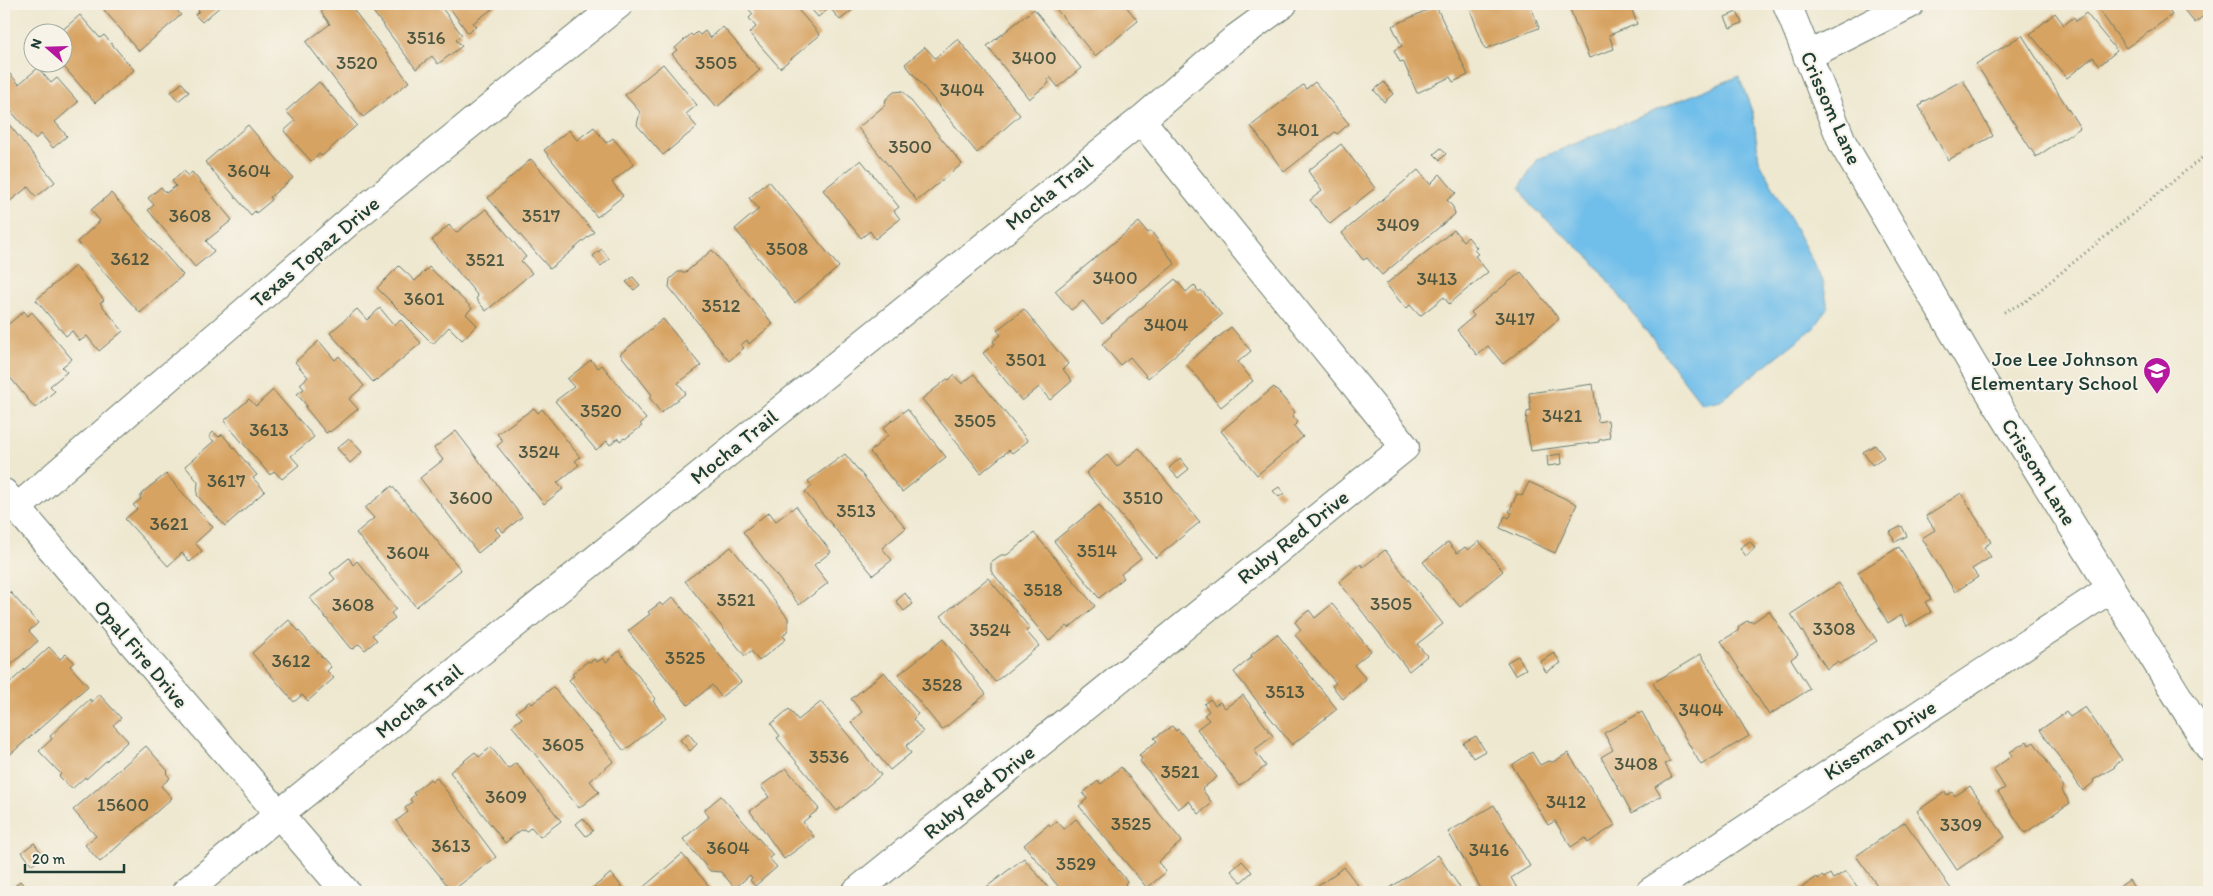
<svg xmlns="http://www.w3.org/2000/svg" width="2213" height="896" font-family="Itim,sans-serif">
	<style>
		.water { fill: #70beea; stroke: #487e8f }
		.building { fill: #d7a362 }
		.lines { fill: none; stroke-linecap: round; stroke-linejoin: round }
		.street-casing { stroke: #67796b; stroke-width: 30 }
		.path { stroke: #67796b; stroke-width: 3; stroke-dasharray: 1 4; stroke-linecap: butt }
		.street { stroke: #fff; stroke-width: 28 }
		.labels { text-anchor: middle; stroke-width: 4; stroke-linejoin: round; paint-order: stroke }
		.number-label { font-size: 19px; fill: #4d5640 }
		.street-label { font-size: 21px; fill: #1f3d34; stroke: #f7f3e8 }
		.poi-label { font-size: 21px; fill: #1f3d34; stroke: #f7f3e8; text-anchor: end }
	</style>
	<rect width="100%" height="100%" fill="#f7f3e8"/>
	<filter id="ink" filterUnits="userSpaceOnUse"><feTurbulence type="fractalNoise" baseFrequency=".02" numOctaves="2"/><feDisplacementMap in="SourceGraphic" scale="10" xChannelSelector="R" yChannelSelector="G"/><feConvolveMatrix kernelMatrix="1 2 1 2 8 2 1 2 1" color-interpolation-filters="sRGB"/></filter>
	<filter id="wash" filterUnits="userSpaceOnUse"><feTurbulence type="fractalNoise" baseFrequency=".0096" numOctaves="4" result="noise"/><feDisplacementMap in="SourceGraphic" scale="20" xChannelSelector="R" yChannelSelector="G"/><feGaussianBlur stdDeviation="1.12" result="paint"/><feColorMatrix in="noise" values="0 0 0 0 0 0 0 0 0 0 0 0 0 0 0 0 0 1.4 0 .05"/><feComposite in="paint" operator="in"/></filter>
	<g filter="url(#wash)">
		<rect width="100%" height="100%" fill="#eee8d0"/>
		<polygon class="water" points="1739,76 1753,114 1759,160 1823,281 1828,308 1815,327 1721,400 1702,404 1592,260 1531,206 1520,187 1538,159"/>
		<g id="blocks">
			<g class="building">
				<polygon points="99,4 172,4 181,15 139,51"/>
				<polygon points="193,4 221,4 222,5 202,22 195,15 199,11"/>
				<polygon points="332,4 349,4 409,82 363,117 306,42 330,24 321,12"/>
				<polygon points="375,4 439,4 462,35 456,40 462,46 438,64 432,56 416,69 374,13 379,9"/>
				<polygon points="447,4 499,4 473,23 476,27 468,33"/>
				<polygon points="744,4 793,4 820,35 780,68 749,33 756,27 749,18 753,14"/>
				<polygon points="807,4 860,4 840,20 830,8 818,17"/>
				<polygon points="1052,4 1124,4 1138,21 1095,56"/>
				<polygon points="1468,4 1530,4 1539,28 1485,49"/>
				<polygon points="1568,4 1630,4 1637,24 1609,35 1614,49 1589,58"/>
				<polygon points="2095,4 2165,4 2172,15 2126,48"/>
				<polygon points="2179,4 2209,4 2209,11 2195,23"/>
				<polygon points="1436,6 1468,75 1453,82 1450,77 1417,93 1403,61 1400,62 1394,50 1402,46 1392,26"/>
				<polygon points="1034,9 1081,68 1058,87 1050,77 1047,80 1049,83 1029,99 987,46"/>
				<polygon points="1737,12 1742,23 1730,28 1725,17"/>
				<polygon points="2055,13 2064,25 2074,17 2076,21 2086,13 2117,51 2100,65 2093,57 2067,78 2030,34"/>
				<polygon points="80,15 100,38 104,35 134,70 95,103 60,62 62,62 62,57 68,52 62,45 62,32 60,32"/>
				<polygon points="723,27 760,70 717,107 672,54 677,50 675,48 691,34 693,36 697,32 700,35 705,31 710,38"/>
				<polygon points="2022,35 2080,128 2036,157 1976,64"/>
				<polygon points="958,39 1020,115 977,153 905,64 925,47 935,58"/>
				<polygon points="663,64 697,105 686,114 697,127 663,155 637,125 640,112 625,95"/>
				<polygon points="38,68 51,83 57,78 78,102 55,122 67,136 53,148 41,134 35,139 4,103 4,78 9,73 19,84"/>
				<polygon points="1963,80 1993,136 1948,160 1919,106 1922,104 1921,103"/>
				<polygon points="319,82 357,125 322,156 319,154 311,161 284,131 295,121 286,111"/>
				<polygon points="1315,82 1349,124 1337,134 1335,132 1284,172 1251,126 1303,85 1306,89"/>
				<polygon points="1384,82 1393,94 1384,102 1374,90"/>
				<polygon points="182,83 189,92 178,101 171,92"/>
				<polygon points="903,91 962,164 917,201 858,128 885,105 886,99 894,92"/>
				<polygon points="4,118 55,182 36,197 28,187 4,206"/>
				<polygon points="248,125 293,178 270,197 272,200 256,213 255,211 251,215 205,162"/>
				<polygon points="594,127 606,143 613,138 634,164 612,182 623,196 597,217 544,150 569,130 577,140"/>
				<polygon points="1341,144 1375,188 1330,224 1310,200 1322,191 1308,171"/>
				<polygon points="1441,148 1446,154 1440,160 1434,154"/>
				<polygon points="531,159 594,232 550,269 488,198"/>
				<polygon points="861,160 899,207 894,211 900,219 875,239 870,231 861,238 823,190"/>
				<polygon points="1418,170 1430,184 1440,174 1456,193 1447,200 1453,207 1455,214 1382,275 1367,258 1363,260 1342,233"/>
				<polygon points="184,171 188,176 192,172 232,220 206,241 214,251 195,267 148,210 154,205 148,198 161,187 166,193 176,186 172,181"/>
				<polygon points="769,181 839,267 795,303 735,229 759,209 749,198"/>
				<polygon points="111,193 183,275 140,313 77,242 100,221 91,210"/>
				<polygon points="486,209 526,257 521,261 532,273 486,311 476,299 478,296 432,240 449,225 456,233"/>
				<polygon points="1139,222 1148,233 1151,231 1175,264 1102,324 1083,301 1071,310 1055,291"/>
				<polygon points="1454,230 1463,241 1468,237 1477,248 1474,250 1478,254 1475,256 1488,272 1449,304 1444,297 1420,316 1410,305 1406,309 1386,284"/>
				<polygon points="602,249 609,259 601,266 593,256"/>
				<polygon points="712,250 773,324 749,344 747,340 741,345 744,348 729,361 669,287 670,279 678,272 686,272"/>
				<polygon points="75,266 104,300 100,303 123,331 99,351 87,336 80,341 72,331 66,336 36,300"/>
				<polygon points="399,266 415,281 429,267 472,308 466,314 477,325 462,340 449,327 433,344 377,288"/>
				<polygon points="1521,272 1559,319 1503,364 1488,346 1477,355 1457,330 1474,316 1471,312"/>
				<polygon points="633,277 640,285 634,290 626,282"/>
				<polygon points="1175,279 1186,292 1194,285 1199,292 1201,290 1222,315 1148,378 1130,357 1120,365 1102,344 1112,335 1111,334"/>
				<polygon points="380,308 394,325 401,320 421,343 377,380 376,379 373,382 330,333 357,309 367,320"/>
				<polygon points="1024,309 1068,364 1063,369 1072,381 1050,400 1039,387 1022,401 983,353 995,344 993,341 1001,335 997,330"/>
				<polygon points="24,311 28,316 32,312 72,359 62,367 67,372 50,386 55,391 35,408 4,370 4,337 8,334 4,328"/>
				<polygon points="663,319 701,366 678,383 686,393 661,413 649,397 652,395 620,354"/>
				<polygon points="1231,327 1251,351 1238,362 1253,381 1221,407 1186,364"/>
				<polygon points="319,341 335,360 339,356 364,386 349,399 358,409 330,432 329,431 326,433 305,407 307,406 297,394 304,389 300,384 308,377 295,362"/>
				<polygon points="591,360 598,368 602,365 646,419 640,424 642,426 625,439 624,438 620,441 618,438 610,445 607,441 596,450 555,401 574,387 567,379"/>
				<polygon points="974,374 1028,441 1012,453 1009,450 981,473 922,399 947,379 949,380 954,375 962,384"/>
				<polygon points="1593,384 1598,422 1608,420 1610,438 1599,440 1599,442 1531,451 1526,423 1527,412 1531,411 1529,393"/>
				<polygon points="1274,387 1295,412 1292,415 1298,422 1294,426 1303,437 1257,475 1221,431"/>
				<polygon points="273,390 314,437 291,456 299,465 282,479 274,471 270,475 224,421 249,399 256,406"/>
				<polygon points="534,408 538,413 542,409 580,457 575,461 579,465 557,483 563,489 544,504 497,446 503,441 497,434"/>
				<polygon points="907,409 946,457 902,492 870,452 888,435 883,428"/>
				<polygon points="456,431 522,517 503,532 499,526 495,529 500,535 478,553 420,478 443,460 434,448"/>
				<polygon points="213,432 219,437 222,434 257,475 253,478 265,491 225,526 197,495 198,482 185,466 214,441 209,437"/>
				<polygon points="349,438 362,452 350,463 337,448"/>
				<polygon points="1875,445 1884,457 1872,465 1863,452"/>
				<polygon points="1139,448 1200,522 1156,558 1086,473 1107,455 1117,467"/>
				<polygon points="845,454 906,528 882,548 892,560 873,575 805,492 812,486 808,481"/>
				<polygon points="1561,454 1562,464 1548,466 1547,456"/>
				<polygon points="1180,458 1189,469 1178,478 1169,468"/>
				<polygon points="166,474 213,527 195,543 202,551 190,562 182,553 168,566 125,519 137,509 133,505 141,499 140,497 143,492"/>
				<polygon points="1529,482 1577,504 1555,553 1500,528 1505,516 1509,518 1512,513 1509,512 1517,494 1522,496"/>
				<polygon points="392,486 461,570 416,607 356,533 374,518 365,508"/>
				<polygon points="1279,487 1284,493 1279,497 1273,491"/>
				<polygon points="1961,493 1991,542 1984,547 1991,557 1972,569 1978,577 1955,592 1922,538 1935,530 1926,516"/>
				<polygon points="1099,505 1141,558 1121,574 1124,578 1099,598 1054,541"/>
				<polygon points="796,506 831,552 814,565 828,583 799,605 743,532 769,512 776,521"/>
				<polygon points="1902,526 1907,536 1895,542 1890,532"/>
				<polygon points="1034,533 1095,606 1069,628 1067,626 1049,641 991,571 991,562 1001,555 1007,555"/>
				<polygon points="1479,541 1503,571 1460,607 1423,562 1448,542 1457,553 1465,547 1468,550"/>
				<polygon points="1750,541 1755,548 1746,556 1740,548"/>
				<polygon points="731,547 788,618 788,630 783,636 786,639 759,661 751,651 745,656 685,581"/>
				<polygon points="1899,547 1931,599 1925,602 1931,612 1907,626 1901,615 1888,623 1858,572"/>
				<polygon points="1385,550 1443,624 1417,644 1427,656 1409,671 1339,582 1361,564 1363,567"/>
				<polygon points="349,558 353,565 357,561 396,609 391,613 395,618 372,635 377,640 365,650 359,644 353,649 350,648 310,598 335,579 330,573"/>
				<polygon points="988,578 1030,628 1026,631 1039,646 995,682 941,616"/>
				<polygon points="1839,583 1877,641 1849,659 1839,664 1837,662 1827,669 1791,614"/>
				<polygon points="10,592 38,623 29,631 38,641 4,671 4,598"/>
				<polygon points="905,593 913,604 904,611 896,601"/>
				<polygon points="673,597 741,682 721,697 712,685 688,705 628,631 650,614 648,612 660,603 663,606"/>
				<polygon points="1332,604 1371,651 1354,665 1366,679 1343,699 1332,686 1336,683 1295,635 1301,630 1295,622 1309,610 1315,618"/>
				<polygon points="1769,611 1798,654 1791,659 1810,689 1769,715 1721,641 1738,631 1739,626 1747,621 1753,622"/>
				<polygon points="289,620 331,667 327,671 334,678 308,701 302,695 294,702 252,653"/>
				<polygon points="1277,634 1337,709 1292,745 1234,672 1252,657 1251,655"/>
				<polygon points="943,639 986,694 942,730 898,675"/>
				<polygon points="49,647 60,659 66,654 74,662 70,666 88,686 5,759 4,688"/>
				<polygon points="619,651 656,699 653,701 666,718 624,751 569,680 574,676 572,674 588,661 590,662 595,659 597,662 603,658 606,662"/>
				<polygon points="1554,653 1561,663 1546,672 1540,662"/>
				<polygon points="1701,654 1749,736 1701,765 1653,683"/>
				<polygon points="1518,656 1526,669 1515,675 1507,662"/>
				<polygon points="884,672 918,714 913,719 923,732 906,746 911,753 890,770 851,722 862,712 851,699"/>
				<polygon points="553,687 614,761 590,781 599,792 579,808 512,726 522,718 516,712 530,701 532,704"/>
				<polygon points="99,694 121,718 113,725 128,741 86,779 85,777 72,789 59,776 61,774 39,751 52,739 50,736 90,699 92,702"/>
				<polygon points="1243,695 1273,736 1254,750 1266,766 1239,786 1197,729 1209,720 1204,715 1209,711 1204,704 1210,699 1215,705 1220,702 1225,708"/>
				<polygon points="821,702 881,775 837,811 777,738 780,736 771,724 789,709 798,720"/>
				<polygon points="2085,707 2122,760 2114,766 2115,767 2093,780 2094,782 2083,791 2040,730 2066,712 2070,717"/>
				<polygon points="1642,712 1670,762 1665,764 1672,777 1655,787 1661,796 1632,813 1601,757 1613,750 1604,733"/>
				<polygon points="1172,726 1176,731 1178,729 1217,777 1202,789 1212,803 1199,814 1189,801 1178,809 1140,761 1142,759 1139,755 1157,741 1154,738"/>
				<polygon points="688,733 697,744 690,751 680,740"/>
				<polygon points="1476,736 1485,751 1473,758 1463,743"/>
				<polygon points="2027,741 2029,745 2034,742 2064,787 2061,789 2070,803 2025,833 1998,792 2005,788 1993,769 2012,756 2010,752"/>
				<polygon points="146,746 168,771 166,773 170,778 161,786 172,798 100,862 85,845 96,836 73,810"/>
				<polygon points="491,747 508,769 516,763 561,821 540,837 531,827 527,831 521,830 505,843 450,772 475,752 479,757"/>
				<polygon points="1532,752 1540,765 1548,761 1553,762 1568,753 1615,825 1588,843 1585,838 1571,847 1555,821 1548,825 1512,765"/>
				<polygon points="1121,767 1182,841 1158,862 1166,872 1147,888 1079,806 1087,799 1083,793 1098,781 1101,784"/>
				<polygon points="786,768 819,809 803,822 814,837 784,859 750,811 769,797 761,786"/>
				<polygon points="436,777 496,857 452,891 396,821 408,812 405,808 412,802 410,799 415,795 413,793 430,779 432,781"/>
				<polygon points="1970,786 2005,837 1957,870 1917,811 1945,792 1947,795 1952,792 1955,796"/>
				<polygon points="721,796 773,855 769,858 777,867 755,886 750,880 752,878 750,875 735,888 721,872 710,871 683,839 709,817 704,810"/>
				<polygon points="1494,805 1530,866 1511,878 1517,888 1510,892 1483,892 1448,832"/>
				<polygon points="583,818 593,831 586,836 576,824"/>
				<polygon points="1076,819 1127,881 1125,884 1127,887 1121,892 1063,892 1024,845 1049,824 1051,826 1057,821 1064,829"/>
				<polygon points="1905,822 1953,892 1882,892 1856,856"/>
				<polygon points="34,843 44,856 32,865 22,852"/>
				<polygon points="682,854 714,892 640,892 639,891"/>
				<polygon points="1438,855 1463,892 1394,892 1390,888"/>
				<polygon points="1024,858 1052,892 987,892 984,889"/>
				<polygon points="1242,861 1252,872 1241,882 1231,871"/>
				<polygon points="1344,867 1363,892 1310,892"/>
				<polygon points="1846,871 1861,892 1799,892 1798,890 1817,877 1818,879 1822,876 1824,878 1830,874 1833,879"/>
				<polygon points="611,873 626,892 588,892"/>
				<polygon points="2129,880 2137,892 2122,892 2119,887"/>
				<polygon points="20,881 30,892 8,892"/>
			</g>
		</g>
	</g>
	<g filter="url(#ink)">
		<use href="#blocks" fill-opacity="0" stroke="#67796b" stroke-width="1"/>
		<g class="lines">
			<defs>
				<g id="street">
					<polyline points="1787,4 1843,144 1973,365 2209,747"/>
					<polyline points="1807,56 1910,4"/>
					<polyline points="4,493 346,892"/>
					<polyline points="17,508 351,220 619,4"/>
					<polyline points="186,892 278,815 1141,120 1236,38 1283,4"/>
					<polyline points="856,892 1405,447 1141,120"/>
					<polyline points="1650,892 2110,589"/>
				</g>
			</defs>
			<use href="#street" class="street-casing"/>
			<polyline class="path" points="2004,312 2025,302 2209,152"/>
			<use href="#street" class="street"/>
		</g>
	</g>
	<defs>
		<symbol id="school-pin" viewBox="-11 -11 22 30"><path d="M0 17L-7.5 6A9.5 9.5 0 1 1 7.5 6Z" fill="#b5179e" stroke="#f7f3e8"/><path d="M0-5L7-2L0 1L-7-2ZM-4 1L0 2.5L4 1V4Q0 6-4 4Z" fill="#fff"/></symbol>
	</defs>
	<g fill-rule="evenodd">
		<use href="#school-pin" x="2141" y="355" width="32" height="43"/>
	</g>
	<g class="labels">
		<g class="number-label">
			<text x="426" y="44">3516</text>
			<text x="1034" y="64">3400</text>
			<text x="357" y="69">3520</text>
			<text x="716" y="69">3505</text>
			<text x="962" y="96">3404</text>
			<text x="1298" y="136">3401</text>
			<text x="910" y="153">3500</text>
			<text x="249" y="177">3604</text>
			<text x="190" y="222">3608</text>
			<text x="541" y="222">3517</text>
			<text x="1398" y="231">3409</text>
			<text x="787" y="255">3508</text>
			<text x="130" y="265">3612</text>
			<text x="485" y="266">3521</text>
			<text x="1115" y="284">3400</text>
			<text x="1437" y="285">3413</text>
			<text x="424" y="305">3601</text>
			<text x="721" y="312">3512</text>
			<text x="1515" y="325">3417</text>
			<text x="1166" y="331">3404</text>
			<text x="1026" y="366">3501</text>
			<text x="601" y="417">3520</text>
			<text x="1562" y="422">3421</text>
			<text x="975" y="427">3505</text>
			<text x="269" y="436">3613</text>
			<text x="539" y="458">3524</text>
			<text x="226" y="487">3617</text>
			<text x="471" y="504">3600</text>
			<text x="1143" y="504">3510</text>
			<text x="856" y="517">3513</text>
			<text x="169" y="530">3621</text>
			<text x="1097" y="557">3514</text>
			<text x="408" y="559">3604</text>
			<text x="1043" y="596">3518</text>
			<text x="736" y="606">3521</text>
			<text x="1391" y="610">3505</text>
			<text x="353" y="611">3608</text>
			<text x="1834" y="635">3308</text>
			<text x="990" y="636">3524</text>
			<text x="685" y="664">3525</text>
			<text x="291" y="667">3612</text>
			<text x="942" y="691">3528</text>
			<text x="1285" y="698">3513</text>
			<text x="1701" y="716">3404</text>
			<text x="563" y="751">3605</text>
			<text x="829" y="763">3536</text>
			<text x="1636" y="770">3408</text>
			<text x="1180" y="778">3521</text>
			<text x="506" y="803">3609</text>
			<text x="1566" y="808">3412</text>
			<text x="123" y="811">15600</text>
			<text x="1131" y="830">3525</text>
			<text x="1961" y="831">3309</text>
			<text x="451" y="852">3613</text>
			<text x="728" y="854">3604</text>
			<text x="1489" y="856">3416</text>
			<text x="1076" y="870">3529</text>
		</g>
		<g class="street-label">
			<text transform="translate(1831 108) rotate(66)" y="7">Crissom Lane</text>
			<text transform="translate(1049 193) rotate(-39)" y="7">Mocha Trail</text>
			<text transform="translate(315 252) rotate(-40)" y="7">Texas Topaz Drive</text>
			<text transform="translate(734 447) rotate(-39)" y="7">Mocha Trail</text>
			<text transform="translate(2039 472) rotate(58)" y="7">Crissom Lane</text>
			<text transform="translate(1293 537) rotate(-39)" y="7">Ruby Red Drive</text>
			<text transform="translate(141 654) rotate(50)" y="7">Opal Fire Drive</text>
			<text transform="translate(419 701) rotate(-39)" y="7">Mocha Trail</text>
			<text transform="translate(1880 740) rotate(-33)" y="7">Kissman Drive</text>
			<text transform="translate(979 792) rotate(-39)" y="7">Ruby Red Drive</text>
		</g>
		<g class="poi-label">
			<text x="2138" y="366">Joe Lee Johnson<tspan x="2138" dy="24">Elementary School</tspan></text>
		</g>
	</g>
	<rect width="2213" height="896" fill="none" stroke="#f7f3e8" stroke-width="20"/>
	<g transform="translate(48 48) rotate(290)"><circle r="24" fill="#f7f3e8" stroke="#a1aaa0"/>
	<path d="M0-4L9 19L0 12L-9 19Z" fill="#b5179e"/>
	<text y="-8" font-size="14" font-weight="bold" text-anchor="middle" fill="#1f3d34">N</text>
	</g>
	<path d="M25 864v8h99v-8" fill="none" stroke="#1f3d34" stroke-width="2.5"/>
	<text x="32" y="864" font-size="15" fill="#1f3d34" stroke="#f7f3e8" stroke-width="4" paint-order="stroke">20 m</text>
</svg>
